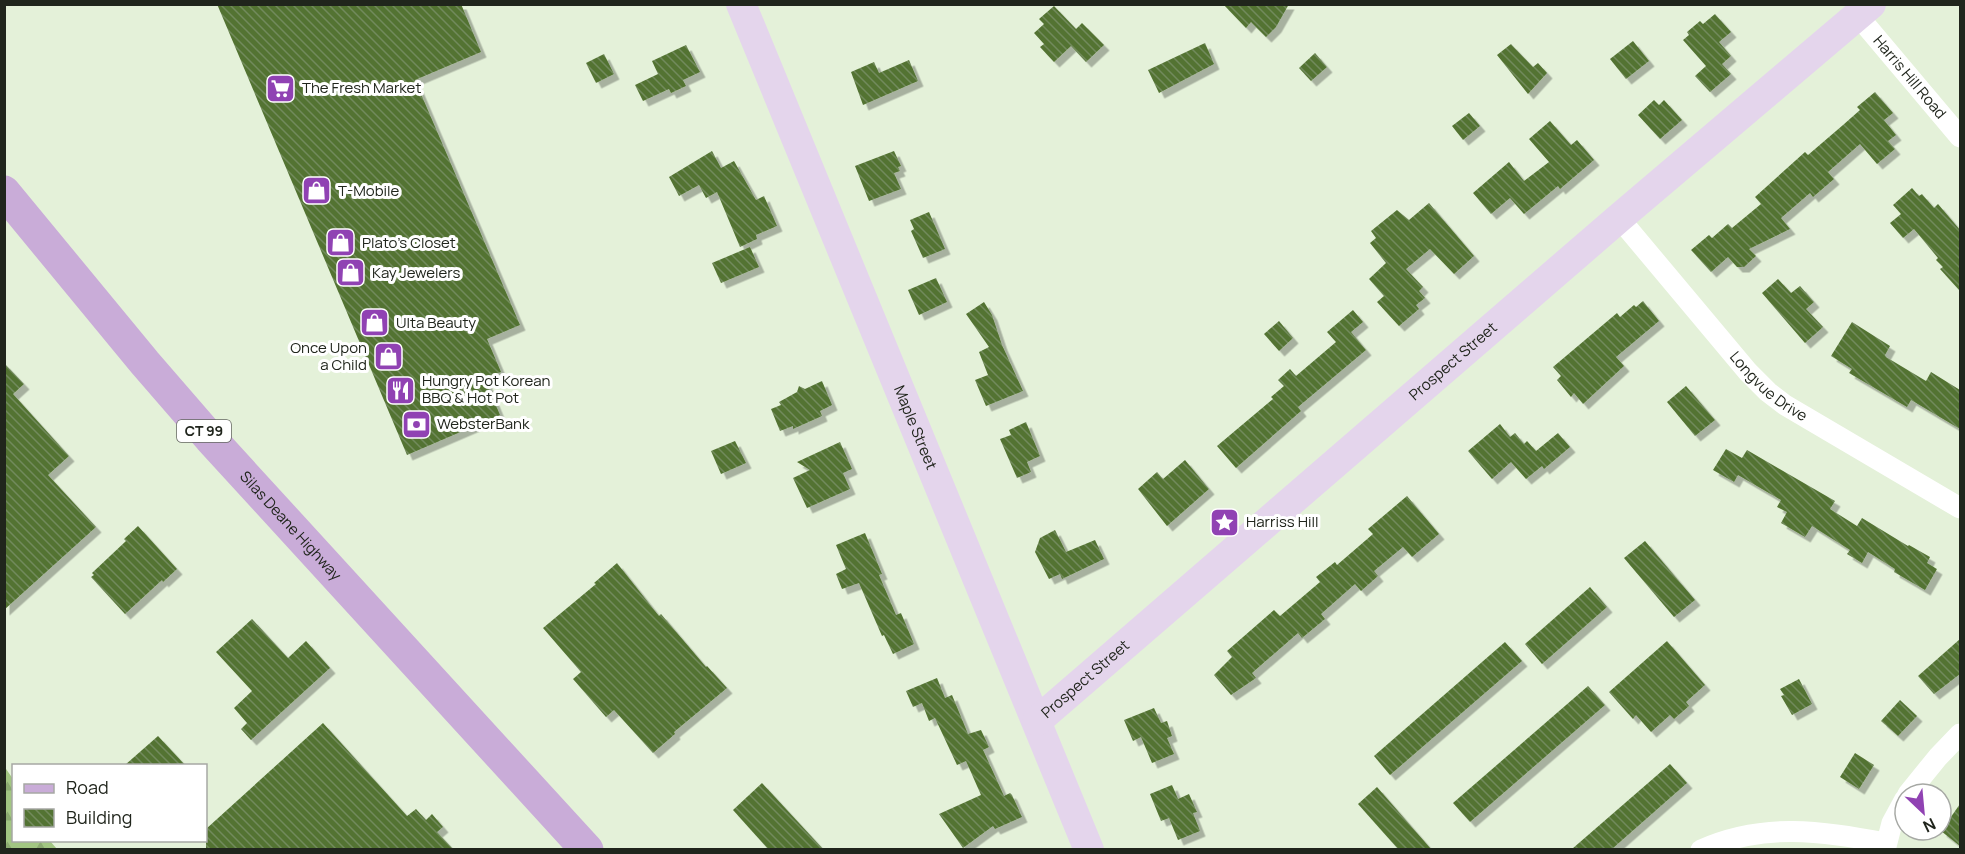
<svg xmlns="http://www.w3.org/2000/svg" width="1965" height="854" font-family="Manrope,sans-serif">
	<style>
		.forest { fill: url(#forest-firs) }
		.building { fill: url(#building-back-hatch); filter: url(#shadow) }
		.lines { fill: none; stroke-linecap: round; stroke-linejoin: round }
		.minor { stroke: #fff; stroke-width: 21 }
		.secondary { stroke: #e4d5ec; stroke-width: 30 }
		.primary { stroke: #c9acd8; stroke-width: 33 }
		.labels { text-anchor: middle; stroke-width: 6; stroke-linejoin: round; paint-order: stroke }
		.shield { fill: #fff; stroke: #636660; stroke-width: 1.5 }
		.shield-label { font-size: 14px; font-weight: bold; fill: #20251c }
		.street-label { font-size: 15px; fill: #20251c; stroke: #fff }
		.poi-label { font-size: 15px; fill: #20251c; stroke: #fff; text-anchor: start }
	</style>
	<defs>
		<pattern id="forest-firs" width="22" height="20" patternUnits="userSpaceOnUse" patternTransform="scale(1.5)"><rect width="22" height="20" fill="#a2c682"/><path d="M5 1l3.5 6h-7zM16 11l3.5 6h-7z" fill="#8baa70"/></pattern>
		<pattern id="building-back-hatch" width="6" height="6" patternUnits="userSpaceOnUse" patternTransform="scale(1.5)"><rect width="6" height="6" fill="#537333"/><path d="M-1 5l2 2M0 0l6 6M5-1l2 2" fill="none" stroke="#728a5c"/></pattern>
		<filter id="shadow"><feDropShadow dx="5.5" dy="5.5" stdDeviation="0" flood-color="#0004"/></filter>
	</defs>
	<rect width="100%" height="100%" fill="#e4f1d9"/>
	<polygon class="forest" points="4,766 13,779 14,840 50,841 57,849 5,849"/>
	<g class="building">
		<polygon points="217,4 461,4 481,52 415,80 520,325 487,339 501,372 485,379 500,415 407,455"/>
		<polygon points="1223,4 1289,4 1276,27 1266,37 1251,22 1246,28"/>
		<polygon points="1054,6 1076,29 1082,23 1104,45 1086,62 1071,46 1054,62 1040,47 1044,44 1034,33 1044,24 1039,19"/>
		<polygon points="1715,14 1731,32 1719,42 1731,56 1722,64 1731,74 1710,92 1695,76 1706,66 1683,40 1689,35 1687,32 1700,21 1703,24"/>
		<polygon points="1633,41 1649,61 1626,79 1610,59"/>
		<polygon points="1205,43 1214,64 1159,93 1148,70"/>
		<polygon points="1511,44 1533,67 1538,63 1547,73 1528,94 1497,55"/>
		<polygon points="686,45 700,72 683,80 686,86 671,93 669,89 643,101 635,85 658,74 652,61"/>
		<polygon points="1315,53 1327,67 1311,81 1299,68"/>
		<polygon points="604,54 614,74 596,83 586,63"/>
		<polygon points="909,60 918,81 863,105 851,72 874,62 879,73"/>
		<polygon points="1875,92 1893,113 1884,120 1896,135 1888,141 1895,149 1877,164 1860,144 1828,172 1834,179 1813,197 1810,193 1781,218 1790,229 1749,249 1756,256 1744,267 1737,267 1728,257 1711,272 1691,250 1709,235 1712,238 1728,224 1732,228 1761,204 1755,197 1805,152 1808,155 1843,125 1860,110 1857,107"/>
		<polygon points="1654,100 1659,105 1664,100 1682,120 1660,139 1638,115"/>
		<polygon points="1469,113 1480,126 1463,140 1452,126"/>
		<polygon points="1550,121 1571,145 1577,140 1594,160 1560,189 1558,186 1524,214 1510,198 1491,214 1473,193 1509,162 1524,181 1549,162 1529,139"/>
		<polygon points="712,151 721,168 734,161 756,200 764,196 777,226 756,235 757,239 740,247 717,192 706,198 699,185 679,196 669,177"/>
		<polygon points="894,151 901,166 898,167 900,171 894,173 901,189 869,201 855,166"/>
		<polygon points="1912,188 1919,196 1922,194 1934,208 1938,204 1960,230 1960,291 1940,269 1943,267 1936,260 1938,258 1914,229 1903,238 1890,223 1901,214 1893,205"/>
		<polygon points="1429,203 1474,256 1454,274 1430,249 1406,269 1423,287 1419,291 1425,298 1416,305 1419,309 1399,326 1377,302 1384,296 1369,279 1386,263 1370,243 1376,238 1371,231 1397,210 1409,220"/>
		<polygon points="929,212 945,249 923,258 911,231 914,229 910,220"/>
		<polygon points="750,247 759,267 721,283 712,263"/>
		<polygon points="936,278 947,302 919,315 908,290"/>
		<polygon points="1778,279 1791,293 1800,286 1814,302 1806,309 1823,327 1805,343 1762,293"/>
		<polygon points="1643,301 1659,321 1616,357 1624,366 1583,404 1574,393 1571,397 1557,380 1561,376 1553,367 1617,313 1620,317 1634,305 1636,307"/>
		<polygon points="984,302 992,315 1002,345 1023,391 986,406 975,380 988,375 979,352 989,347 966,314"/>
		<polygon points="1353,310 1363,322 1351,332 1366,350 1298,407 1301,411 1236,468 1217,446 1273,399 1271,397 1284,386 1278,380 1290,369 1296,376 1336,342 1327,332"/>
		<polygon points="1279,321 1293,338 1279,351 1264,334"/>
		<polygon points="1852,322 1890,346 1885,355 1886,357 1926,381 1931,372 1960,390 1960,429 1911,400 1907,407 1849,373 1852,369 1831,356"/>
		<polygon points="4,363 24,384 13,394 69,456 48,475 96,527 4,610"/>
		<polygon points="822,381 832,405 820,411 822,416 793,429 793,426 780,431 771,409 781,405 779,402 797,392 799,386 805,389"/>
		<polygon points="1686,386 1715,420 1695,436 1667,402"/>
		<polygon points="1026,422 1040,456 1027,462 1031,472 1017,478 1000,439 1011,435 1009,430"/>
		<polygon points="1500,424 1510,437 1515,433 1524,444 1527,441 1536,451 1558,433 1570,447 1544,469 1542,466 1526,479 1511,462 1492,479 1468,451"/>
		<polygon points="735,441 746,463 721,474 711,451"/>
		<polygon points="840,442 852,469 843,473 850,489 807,508 793,478 810,470 797,462"/>
		<polygon points="1726,449 1742,458 1747,450 1835,501 1830,509 1857,526 1862,518 1908,546 1909,545 1930,557 1927,563 1937,569 1925,590 1894,572 1895,569 1868,552 1862,563 1847,554 1850,550 1812,526 1805,537 1781,523 1787,512 1777,507 1781,500 1738,475 1734,482 1713,470"/>
		<polygon points="1185,460 1209,489 1167,526 1138,489 1157,472 1163,479"/>
		<polygon points="1407,496 1439,534 1412,557 1403,547 1374,571 1378,576 1361,591 1355,584 1321,614 1325,619 1302,638 1298,633 1252,673 1256,678 1231,695 1214,675 1232,657 1227,651 1274,610 1280,616 1320,582 1316,577 1335,562 1337,565 1373,534 1368,529"/>
		<polygon points="138,526 177,569 163,582 162,580 125,614 91,577 94,575 92,573 126,541 124,539"/>
		<polygon points="1055,530 1066,552 1095,540 1104,559 1062,579 1060,574 1049,579 1035,552 1040,538"/>
		<polygon points="865,533 882,574 879,575 896,615 901,613 914,644 893,654 884,635 882,636 859,583 842,589 836,574 846,569 836,545"/>
		<polygon points="1645,541 1695,600 1674,617 1624,558"/>
		<polygon points="617,563 659,616 661,614 706,667 707,666 727,688 674,732 675,734 653,753 614,710 606,717 573,679 581,672 543,628 596,584 594,583"/>
		<polygon points="1590,587 1607,607 1542,664 1525,644"/>
		<polygon points="252,619 288,658 306,641 330,668 251,740 241,729 247,723 234,708 252,691 216,652"/>
		<polygon points="1960,639 1960,674 1934,694 1918,676"/>
		<polygon points="1667,641 1705,685 1686,702 1689,706 1674,719 1670,715 1651,732 1636,715 1633,719 1609,692"/>
		<polygon points="1505,642 1522,661 1390,775 1374,756"/>
		<polygon points="937,678 945,698 952,695 968,734 981,730 989,747 983,750 984,752 1004,796 1010,793 1012,795 1022,817 995,829 993,826 963,848 939,814 981,795 966,761 957,765 935,718 929,721 922,703 913,707 906,691"/>
		<polygon points="1799,679 1812,704 1792,715 1781,696 1784,695 1780,689"/>
		<polygon points="1588,686 1605,705 1470,822 1453,803"/>
		<polygon points="1900,700 1917,716 1898,736 1881,721"/>
		<polygon points="1154,708 1161,723 1167,721 1172,736 1167,738 1174,754 1152,763 1141,737 1133,741 1124,720"/>
		<polygon points="323,723 407,816 416,809 426,820 432,814 443,827 437,832 453,849 206,849 206,829"/>
		<polygon points="158,736 185,765 125,765"/>
		<polygon points="1855,753 1874,765 1859,789 1840,777"/>
		<polygon points="1670,764 1687,783 1612,849 1572,849"/>
		<polygon points="762,783 823,849 768,849 733,810"/>
		<polygon points="1172,785 1178,799 1189,794 1197,812 1193,813 1200,831 1178,840 1169,818 1161,821 1150,794"/>
		<polygon points="1377,787 1431,849 1398,849 1358,804"/>
		<polygon points="1960,804 1960,846 1941,831"/>
	</g>
	<g class="lines">
		<g class="minor">
			<path id="s1" d="M1858,16L1960,137"/>
			<path id="s2" d="M1619,218L1748,372L1768,392L1785,405L1960,508"/>
			<polyline points="1908,794 1938,757 1960,734"/>
			<path d="M1701,850C1764,822 1820,831 1886,843"/>
			<polyline points="1885,850 1892,823 1905,799"/>
		</g>
		<g class="secondary">
			<path id="s3" d="M741,4L1089,850"/>
			<path id="s4" d="M1037,721L1619,218L1871,4"/>
		</g>
		<path class="primary" id="s5" d="M4,192L145,363L210,438L587,850"/>
	</g>
	<defs>
		<symbol id="supermarket-square" viewBox="-11 -11 22 22"><rect x="-9" y="-9" width="18" height="18" rx="4" fill="#9042b3" stroke="#fff"/><path d="M-6-5.5h2.5l.6 2H6L4.5 2H-2.5L-4.4-4H-6ZM-1.5 3.2a1.3 1.3 0 1 0 .1 0ZM3 3.2a1.3 1.3 0 1 0 .1 0Z" fill="#fff"/></symbol>
		<symbol id="shop-square" viewBox="-11 -11 22 22"><rect x="-9" y="-9" width="18" height="18" rx="4" fill="#9042b3" stroke="#fff"/><path d="M-5-2.5h2.3a2.7 3.5 0 0 1 5.4 0H5L5.5 6h-11ZM-1.5-2.5h3a1.5 2.3 0 0 0-3 0Z" fill="#fff"/></symbol>
		<symbol id="restaurant-square" viewBox="-11 -11 22 22"><rect x="-9" y="-9" width="18" height="18" rx="4" fill="#9042b3" stroke="#fff"/><path d="M-5-6h1v4h1v-4h1v4h1v-4h1v5L-1.5 .5V6h-2V.5L-5-1ZM5-6V6H3V1.5H1.5Q1.5-4 5-6Z" fill="#fff"/></symbol>
		<symbol id="bank-square" viewBox="-11 -11 22 22"><rect x="-9" y="-9" width="18" height="18" rx="4" fill="#9042b3" stroke="#fff"/><path d="M-6-4H6V4H-6ZM0-2.3a2.3 2.3 0 1 0 0 4.6a2.3 2.3 0 1 0 0-4.6Z" fill="#fff"/></symbol>
		<symbol id="sight-square" viewBox="-11 -11 22 22"><rect x="-9" y="-9" width="18" height="18" rx="4" fill="#9042b3" stroke="#fff"/><path d="M0-6L1.8-2.2L6-1.7L2.9 1.2L3.7 5.4L0 3.3L-3.7 5.4L-2.9 1.2L-6-1.7L-1.8-2.2Z" fill="#fff"/></symbol>
	</defs>
	<g fill-rule="evenodd">
		<use href="#supermarket-square" x="264" y="72" width="33" height="33"/>
		<use href="#shop-square" x="300" y="174" width="33" height="33"/>
		<use href="#shop-square" x="324" y="226" width="33" height="33"/>
		<use href="#shop-square" x="334" y="256" width="33" height="33"/>
		<use href="#shop-square" x="358" y="306" width="33" height="33"/>
		<use href="#shop-square" x="372" y="340" width="33" height="33"/>
		<use href="#restaurant-square" x="384" y="374" width="33" height="33"/>
		<use href="#bank-square" x="400" y="408" width="33" height="33"/>
		<use href="#sight-square" x="1208" y="506" width="33" height="33"/>
	</g>
	<g class="labels">
		<rect class="shield" x="177" y="420" width="54" height="22" rx="4.5"/>
		<g class="shield-label">
			<text x="204" y="436">CT 99</text>
		</g>
		<g class="street-label">
			<text dy="5" stroke="none"><textPath href="#s1" startOffset="80">Harris Hill Road</textPath></text>
			<text dy="5" stroke="none"><textPath href="#s4" startOffset="550">Prospect Street</textPath></text>
			<text dy="5" stroke="none"><textPath href="#s2" startOffset="226">Longvue Drive</textPath></text>
			<text dy="5" stroke="none"><textPath href="#s3" startOffset="458">Maple Street</textPath></text>
			<text dy="5" stroke="none"><textPath href="#s5" startOffset="440">Silas Deane Highway</textPath></text>
			<text dy="5" stroke="none"><textPath href="#s4" startOffset="64">Prospect Street</textPath></text>
		</g>
		<g class="poi-label">
			<text x="302" y="93">The Fresh Market</text>
			<text x="338" y="196">T-Mobile</text>
			<text x="362" y="248">Plato's Closet</text>
			<text x="372" y="278">Kay Jewelers</text>
			<text x="396" y="328">Ulta Beauty</text>
			<text x="367" y="353" text-anchor="end">Once Upon<tspan x="367" dy="17">a Child</tspan></text>
			<text x="422" y="386">Hungry Pot Korean<tspan x="422" dy="17">BBQ &amp; Hot Pot</tspan></text>
			<text x="437" y="429">WebsterBank</text>
			<text x="1246" y="527">Harriss Hill</text>
		</g>
	</g>
	<rect width="1965" height="854" fill="none" stroke="#20251c" stroke-width="12"/>
	<rect x="12" y="764" width="195" height="78" fill="#ffffff" stroke="#a6a8a4" stroke-width="1.5"/>
	<rect x="24" y="784" width="30" height="9" fill="#c9acd8" stroke="#a6a8a4" stroke-width="1.5"/>
	<text x="66" y="794" font-size="18" fill="#20251c">Road</text>
	<rect x="24" y="809" width="30" height="18" fill="url(#building-back-hatch)" stroke="#a6a8a4" stroke-width="1.5"/>
	<text x="66" y="824" font-size="18" fill="#20251c">Building</text>
	<g transform="translate(1923 812) rotate(154)"><circle r="28" fill="#ffffff" stroke="#a6a8a4" stroke-width="1.5"/>
	<path d="M0-4.5L10 22L0 15L-10 22Z" fill="#9042b3"/>
	<text y="-9" font-size="16" font-weight="bold" text-anchor="middle" fill="#20251c">N</text>
	</g>
</svg>
